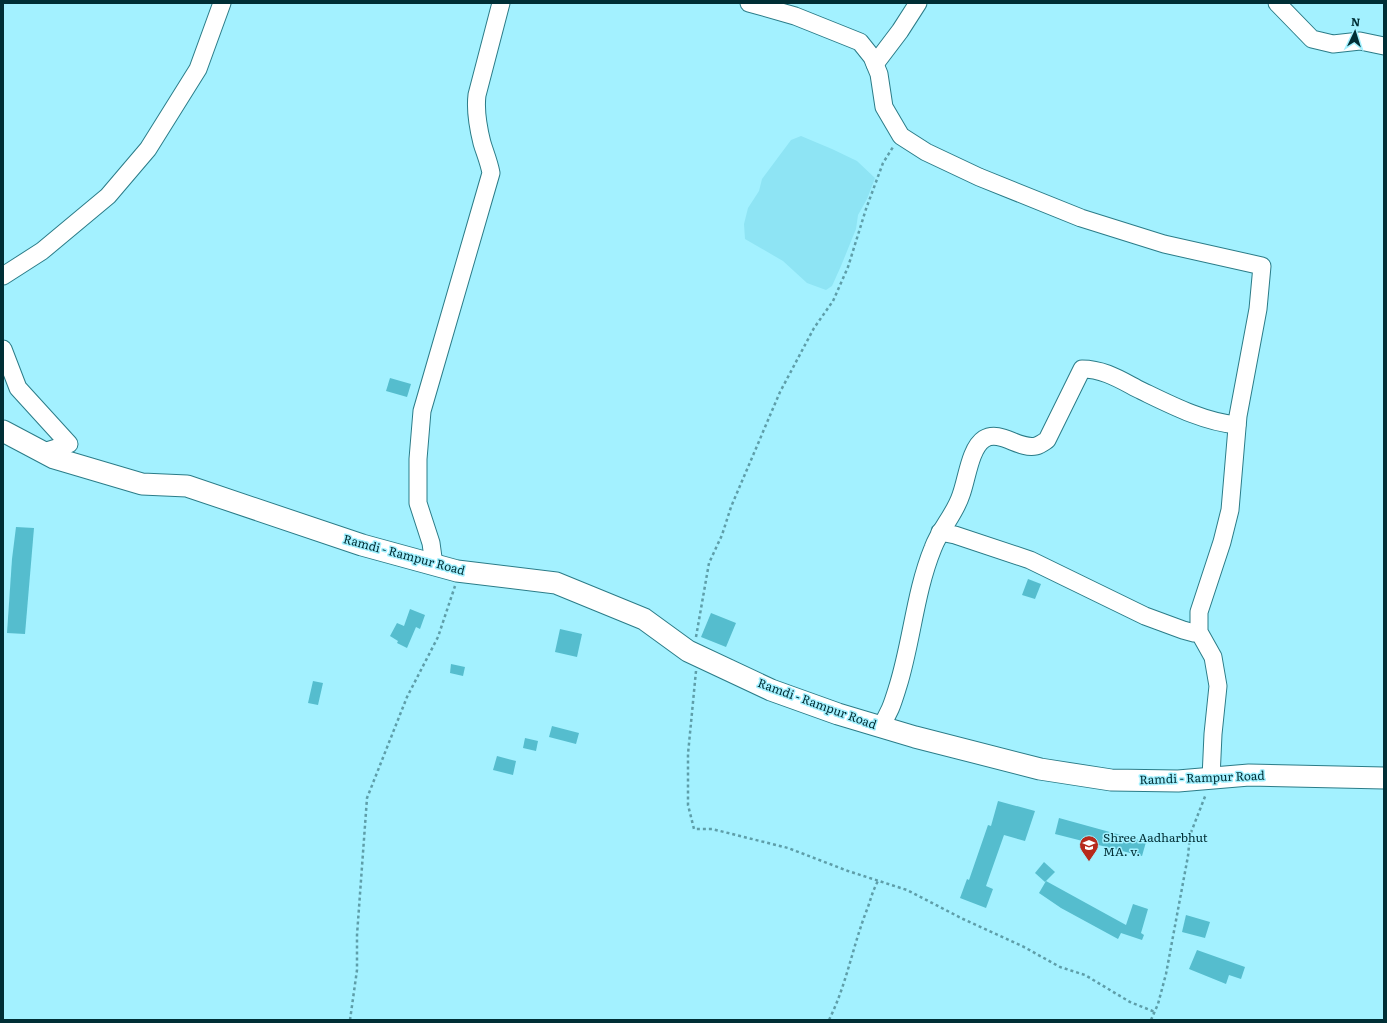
<svg xmlns="http://www.w3.org/2000/svg" width="1387" height="1023" font-family="Literata,serif">
	<style>
		.built { fill: #8ee4f4 }
		.building { fill: #55bdce }
		.lines { fill: none; stroke-linecap: round; stroke-linejoin: round }
		.minor-casing { stroke: #2b7c88; stroke-width: 19 }
		.major-casing { stroke: #2b7c88; stroke-width: 23 }
		.path { stroke: #5e9ea9; stroke-width: 2.5; stroke-dasharray: 3 3; stroke-linecap: butt }
		.minor { stroke: #fff; stroke-width: 17 }
		.major { stroke: #fff; stroke-width: 21 }
		.labels { text-anchor: middle; stroke-width: 3; stroke-linejoin: round; paint-order: stroke }
		.street-label { font-size: 12px; fill: #002e35; stroke: #a3f1ff }
		.poi-label { font-size: 12px; fill: #002e35; stroke: #a3f1ff; text-anchor: start }
	</style>
	<rect width="100%" height="100%" fill="#a3f1ff"/>
	<polygon class="built" points="801,136 832,149 857,161 875,178 867,199 858,215 856,229 841,266 832,286 826,290 807,283 783,261 745,239 744,224 748,208 759,191 762,179 791,140"/>
	<g class="building">
		<polygon points="390,378 411,384 407,397 386,391"/>
		<polygon points="16,527 34,528 25,634 7,633 12,559"/>
		<polygon points="1028,579 1041,584 1035,599 1022,595"/>
		<polygon points="410,609 425,615 420,629 416,627 407,648 397,643 398,641 390,636 397,623 404,626"/>
		<polygon points="711,613 736,623 726,647 701,637"/>
		<polygon points="560,629 582,634 577,657 555,652"/>
		<polygon points="451,664 465,667 463,676 450,673"/>
		<polygon points="313,681 323,683 318,705 308,703"/>
		<polygon points="552,726 579,733 576,744 549,737"/>
		<polygon points="525,738 538,741 536,751 523,748"/>
		<polygon points="497,756 516,761 513,775 493,770"/>
		<polygon points="998,801 1035,811 1025,841 1004,835 986,886 993,889 986,908 960,898 967,879 969,880 988,825 991,826"/>
		<polygon points="1059,818 1146,842 1142,856 1055,834"/>
		<polygon points="1044,862 1055,872 1045,882 1035,873"/>
		<polygon points="1046,881 1126,925 1133,904 1148,909 1141,933 1144,935 1142,940 1121,933 1118,939 1061,908 1039,893"/>
		<polygon points="1186,915 1210,922 1205,938 1182,932"/>
		<polygon points="1197,950 1245,967 1241,979 1229,975 1226,984 1189,969"/>
	</g>
	<g class="lines">
		<defs>
			<g id="minor">
				<polyline points="749,3 795,16 860,42 872,57 879,74 884,107 901,136 926,152 979,177 1081,218 1164,244 1262,266 1258,309 1238,416 1230,510 1222,542 1199,612 1199,632 1213,657 1218,686 1213,734 1211,778"/>
				<polyline points="1277,3 1312,39 1333,44 1360,41 1384,46"/>
				<polyline points="875,64 900,31 918,3"/>
				<polyline points="3,276 42,251 108,196 148,149 198,69 222,3"/>
				<polyline points="3,349 18,388 69,444 43,452"/>
				<polyline points="940,532 955,535 1030,560 1145,616 1183,630 1194,633"/>
				<path d="M434,565L431,543L418,503V459L422,411L491,173C489,162 485,153 482,143C478,127 475,111 477,95L501,3"/>
				<path d="M880,727C890,713 893,702 898,686C912,641 915,592 933,548C940,529 955,514 961,495C967,479 970,448 984,439C1000,429 1019,450 1036,446C1040,445 1044,442 1047,440L1082,369C1105,369 1122,381 1142,391C1171,405 1204,422 1237,425"/>
			</g>
			<polyline id="major" points="3,431 54,458 142,484 187,486 362,545 457,571 556,583 644,619 688,651 771,690 838,714 915,737 1040,769 1111,780 1178,781 1249,775 1384,778"/>
		</defs>
		<use href="#minor" class="minor-casing"/>
		<use href="#major" class="major-casing"/>
		<g class="path">
			<polyline points="696,637 709,563 722,535 731,507 780,392 814,328 833,301 848,267 866,209 883,163 893,147"/>
			<polyline points="696,671 688,754 688,805 694,829 712,829 788,848 848,871 907,890 963,919 1024,947 1060,967 1085,975 1130,1002 1155,1012"/>
			<polyline points="350,1020 357,970 357,935 367,798 407,697 438,637 455,586"/>
			<path d="M829,1020C847,984 853,944 868,907C871,898 873,890 878,881"/>
			<polyline points="1151,1020 1158,1004 1166,974 1188,856 1190,835 1206,794"/>
		</g>
		<use href="#minor" class="minor"/>
		<use href="#major" class="major"/>
	</g>
	<defs>
		<symbol id="school-pin" viewBox="-11 -11 22 30"><path d="M0 17L-7.5 6A9.5 9.5 0 1 1 7.5 6Z" fill="#b72a1c" stroke="#a3f1ff"/><path d="M0-5L7-2L0 1L-7-2ZM-4 1L0 2.5L4 1V4Q0 6-4 4Z" fill="#fff"/></symbol>
	</defs>
	<g fill-rule="evenodd">
		<use href="#school-pin" x="1078" y="834" width="22" height="30"/>
	</g>
	<g class="labels">
		<g class="street-label">
			<text transform="translate(404 555) rotate(15)" y="4">Ramdi - Rampur Road</text>
			<text transform="translate(817 704) rotate(20)" y="4">Ramdi - Rampur Road</text>
			<text transform="translate(1202 778) rotate(-2)" y="4">Ramdi - Rampur Road</text>
		</g>
		<g class="poi-label">
			<text x="1103" y="842">Shree Aadharbhut<tspan x="1103" dy="14">MA. v.</tspan></text>
		</g>
	</g>
	<rect width="1387" height="1023" fill="none" stroke="#002e35" stroke-width="8"/>
	<g transform="translate(1355 32) rotate(4)" stroke="#a3f1ff" stroke-width="3" paint-order="stroke">
	<path d="M0-3L7 15L0 10L-7 15Z" fill="#002e35"/>
	<text y="-6" font-size="11" font-weight="bold" text-anchor="middle" fill="#002e35">N</text>
	</g>
</svg>
